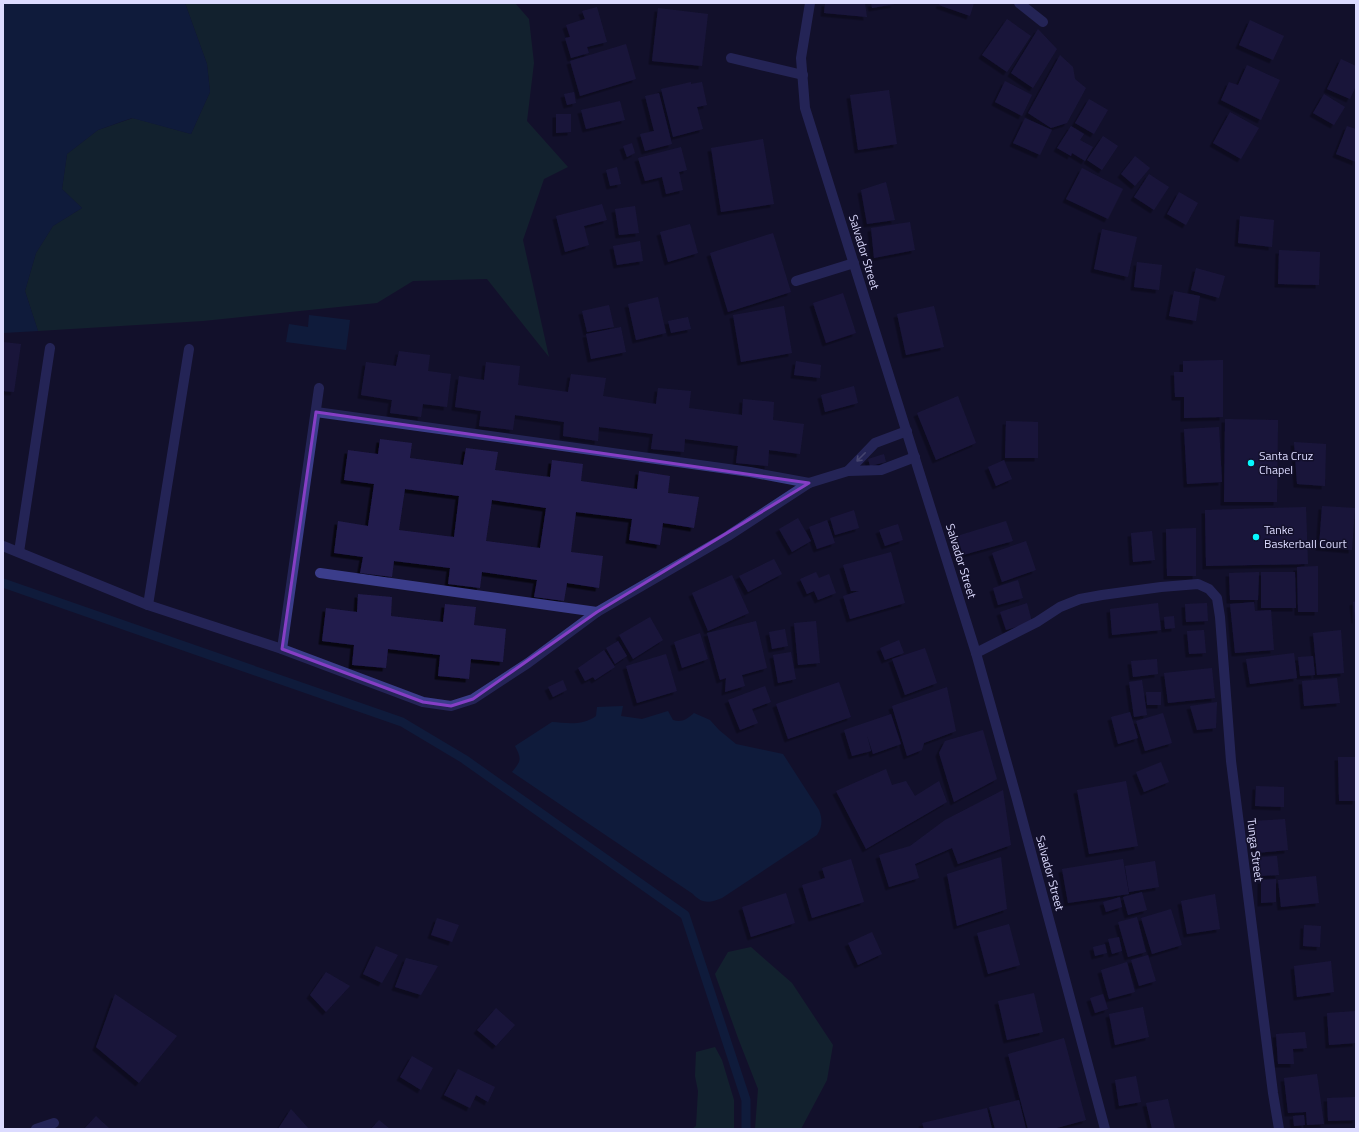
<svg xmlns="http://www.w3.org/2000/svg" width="1359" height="1132" font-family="'Titillium Web',sans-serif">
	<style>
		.green { fill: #133632 }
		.water { fill: #0c294f }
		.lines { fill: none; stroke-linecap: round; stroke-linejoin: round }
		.stream { stroke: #0c294f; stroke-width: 9 }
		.building { fill: #221c4d; fill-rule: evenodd; filter: url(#shadow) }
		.minor { stroke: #3b3d8b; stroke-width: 10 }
		.oneway { stroke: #8384bf }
		.marked { fill: none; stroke: #853ec5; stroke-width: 3; stroke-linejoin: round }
		.poi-dot { fill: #07f8ff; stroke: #13102b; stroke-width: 1.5 }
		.labels { text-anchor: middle; stroke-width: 3; stroke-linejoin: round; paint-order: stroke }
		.street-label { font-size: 12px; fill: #dcdbff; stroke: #13102b }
		.poi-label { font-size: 12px; fill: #dcdbff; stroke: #13102b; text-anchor: start }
	</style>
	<defs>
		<filter id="shadow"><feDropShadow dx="-3.5" dy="3.5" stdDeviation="0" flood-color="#0009"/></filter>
	</defs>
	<rect width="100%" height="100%" fill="#13102b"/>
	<g class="green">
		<polygon points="185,3 515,3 529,19 534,63 527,121 568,167 544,179 523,240 549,357 487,279 413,281 377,303 203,321 38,331 25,291 36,253 53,226 82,208 62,189 67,154 98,130 133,118 191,134 210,92 207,64"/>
		<polygon points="751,947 792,983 833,1045 827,1080 801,1129 755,1129 758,1089 738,1038 715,974 728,952"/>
		<polygon points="715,1047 722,1060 734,1100 734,1129 692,1129 696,1126 698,1091 695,1076 696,1052"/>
	</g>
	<g class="water">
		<polygon points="3,3 185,3 207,64 210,92 191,134 132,118 98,130 67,154 62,189 82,208 53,226 36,253 25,291 38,331 3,333"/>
		<polygon points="309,315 350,320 346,350 286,342 289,324 308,327"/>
		<path d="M623,706L621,716L642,719L668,711L673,720C682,723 687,719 694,713L710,720L719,730L736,744L783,754L819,810C823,820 822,827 817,835L722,898C710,903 702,904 693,894L512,772C521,761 522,759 515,746L552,722C566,723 583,726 596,716L597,707Z"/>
	</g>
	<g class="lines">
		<polyline class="stream" points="3,583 402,722 464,759 685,915 746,1100 746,1129"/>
	</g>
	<g class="building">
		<polygon points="825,3 865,3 867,17 824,13"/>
		<polygon points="871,3 894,3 895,4 872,8"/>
		<polygon points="940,3 974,3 970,16 939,5"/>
		<polygon points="597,7 607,42 587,47 589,53 571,58 565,38 570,37 566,25 585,19 582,11"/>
		<polygon points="658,8 708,14 702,66 652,61"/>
		<polygon points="1007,19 1031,36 1007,72 982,55"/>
		<polygon points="1250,20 1284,36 1273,60 1239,45"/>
		<polygon points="1038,29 1057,49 1033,88 1011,73"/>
		<polygon points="626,44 636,79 580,96 570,61"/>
		<polygon points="1060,55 1073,67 1075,79 1086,88 1067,123 1051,128 1028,113"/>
		<polygon points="1341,59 1356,66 1356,86 1350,99 1327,89"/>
		<polygon points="1247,65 1280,80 1261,120 1221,100 1229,82 1238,85"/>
		<polygon points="1005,81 1032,95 1022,116 995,102"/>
		<polygon points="691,82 691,84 702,82 707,105 697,107 703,129 673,137 661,89"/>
		<polygon points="889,90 897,144 858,150 850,95"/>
		<polygon points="574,92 576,103 567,105 564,94"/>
		<polygon points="659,93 672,144 645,151 640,134 654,131 645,96"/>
		<polygon points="1324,94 1345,107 1334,125 1313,113"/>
		<polygon points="1089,99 1108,110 1094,134 1075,123"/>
		<polygon points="620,101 625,120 586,129 581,110"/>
		<polygon points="1230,112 1259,128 1241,159 1213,143"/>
		<polygon points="556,114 571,114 571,132 556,133"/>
		<polygon points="1025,118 1052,130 1040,155 1013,143"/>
		<polygon points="1071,126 1084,134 1080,140 1093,147 1085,161 1072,153 1071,156 1057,148"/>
		<polygon points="1347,126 1356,129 1356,162 1336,154"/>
		<polygon points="1103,136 1118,146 1102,170 1087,160"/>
		<polygon points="763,139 774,204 721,212 711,148"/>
		<polygon points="632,143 635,153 627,157 623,146"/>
		<polygon points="681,147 687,170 679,172 683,190 666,194 662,177 645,181 638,158"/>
		<polygon points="1135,156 1150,168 1135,186 1121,174"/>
		<polygon points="617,167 621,184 610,186 606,170"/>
		<polygon points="1082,168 1123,189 1108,219 1066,199"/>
		<polygon points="1149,174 1169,187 1154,210 1134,197"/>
		<polygon points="886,182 895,220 867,224 861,190"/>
		<polygon points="1179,192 1198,203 1186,225 1167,214"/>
		<polygon points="602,204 607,220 584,226 589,245 565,252 556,216"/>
		<polygon points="635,206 639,233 619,235 615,209"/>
		<polygon points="1240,216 1274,220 1272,247 1238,243"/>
		<polygon points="910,222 915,250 874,258 871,228"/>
		<polygon points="690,224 698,253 668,262 660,232"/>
		<polygon points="1102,229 1137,237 1128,277 1094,269"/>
		<polygon points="773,233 791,292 728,312 710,253"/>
		<polygon points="640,241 643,261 617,265 613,246"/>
		<polygon points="1279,250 1320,252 1319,285 1278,284"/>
		<polygon points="1137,262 1162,265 1159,290 1134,287"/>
		<polygon points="1196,268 1225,276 1219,298 1191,290"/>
		<polygon points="1174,291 1200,296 1196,321 1169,316"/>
		<polygon points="843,293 856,333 826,343 813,303"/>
		<polygon points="658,297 666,333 636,340 628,304"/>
		<polygon points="609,305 614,327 587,332 582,311"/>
		<polygon points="784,306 792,353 741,362 733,315"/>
		<polygon points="934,306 944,347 906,355 897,314"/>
		<polygon points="688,317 691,329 671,333 668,321"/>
		<polygon points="621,327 626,352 591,359 586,334"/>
		<polygon points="3,342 21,344 14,392 3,391"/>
		<polygon points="399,351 430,355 428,371 451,374 447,407 423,404 421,417 390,413 392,400 361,395 366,362 396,366"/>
		<polygon points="1223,360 1223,417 1184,418 1184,397 1175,397 1174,372 1183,372 1183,361"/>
		<polygon points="796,361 821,365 820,378 794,375"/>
		<polygon points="486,362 520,366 518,385 568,392 571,374 606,378 603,396 656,404 658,388 691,391 689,408 742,415 743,399 774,402 773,420 804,424 800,454 769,450 768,466 736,463 738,446 685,439 684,452 651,449 653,434 599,427 598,441 563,436 564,422 515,415 513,430 479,426 481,411 455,407 459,376 484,380"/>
		<polygon points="854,386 858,403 825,412 821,395"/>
		<polygon points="958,396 976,443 936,460 917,413"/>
		<polygon points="1225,419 1278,420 1277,502 1224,502"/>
		<polygon points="1006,421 1038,422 1038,458 1005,458"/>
		<polygon points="1219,427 1222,482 1187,484 1184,429"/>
		<path d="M380,439L412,443L410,458L463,465L466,448L498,452L495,470L550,477L552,460L583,464L581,481L637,489L639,471L670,476L668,493L699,497L694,528L663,523L660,545L629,540L632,519L576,512L571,552L603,556L599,588L567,583L564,601L534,597L537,580L482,572L480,588L448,584L450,568L394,561L392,577L360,573L363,557L334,553L338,521L368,526L374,484L344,480L348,450L378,454ZM405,489L459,496L454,537L399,530ZM492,500L546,508L540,548L486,541Z"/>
		<polygon points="1294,442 1326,444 1325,486 1297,484"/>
		<polygon points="884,454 886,462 870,466 868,459"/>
		<polygon points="1004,460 1012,479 996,486 988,467"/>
		<polygon points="1322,506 1355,508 1352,550 1319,547"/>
		<polygon points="1306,507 1308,564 1206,566 1205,510"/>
		<polygon points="854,510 859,528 835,535 830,518"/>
		<polygon points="798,518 811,541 792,552 779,529"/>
		<polygon points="827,520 835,543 817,549 809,527"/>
		<polygon points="1006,521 1013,541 963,555 957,536"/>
		<polygon points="898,524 903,540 885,546 879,530"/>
		<polygon points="1196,528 1196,576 1167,576 1166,529"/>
		<polygon points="1152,531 1155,560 1133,562 1131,533"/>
		<polygon points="1026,541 1036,570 1002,582 992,553"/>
		<polygon points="891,552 905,603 850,619 843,596 859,591 851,591 843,565"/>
		<polygon points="774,559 782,574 748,592 739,576"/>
		<polygon points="1318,566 1318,612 1298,612 1297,567"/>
		<polygon points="816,572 819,578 829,574 836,593 818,600 814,591 807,594 800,579"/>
		<polygon points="1259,572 1258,600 1230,600 1229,573"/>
		<polygon points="1261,572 1295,572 1296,608 1261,608"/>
		<polygon points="732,575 749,613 708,631 692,593"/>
		<polygon points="1018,580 1023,598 998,605 993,588"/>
		<polygon points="358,594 392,597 391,616 443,622 445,604 476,607 474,625 506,629 503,662 471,659 469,679 438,676 440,655 388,649 386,668 352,665 354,645 322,641 326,608 357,612"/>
		<polygon points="1356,601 1356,620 1355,620 1353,602"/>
		<polygon points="1254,602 1255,611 1271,610 1274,650 1235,653 1230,604"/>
		<polygon points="1027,603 1032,622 1006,630 1000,612"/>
		<polygon points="1158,603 1161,630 1112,635 1110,609"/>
		<polygon points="1207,603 1208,621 1186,622 1185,604"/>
		<polygon points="1174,616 1175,628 1165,629 1164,617"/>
		<polygon points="650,617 663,640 633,659 619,635"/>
		<polygon points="756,621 767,668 742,675 745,686 725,692 726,678 720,680 707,633"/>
		<polygon points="816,621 820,663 798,665 794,623"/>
		<polygon points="785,629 788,646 772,649 769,632"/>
		<polygon points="1204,630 1206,653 1189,654 1187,631"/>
		<polygon points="1341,630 1344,673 1317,675 1313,633"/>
		<polygon points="700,633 708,659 682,668 674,642"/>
		<polygon points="899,640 904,653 885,660 880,648"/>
		<polygon points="618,641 627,656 615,664 606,648"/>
		<polygon points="925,648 937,683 905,695 892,659"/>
		<polygon points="604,650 615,667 595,680 593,677 585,681 578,668"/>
		<polygon points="791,652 796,679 778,683 773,655"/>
		<polygon points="1294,653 1297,678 1250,684 1246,659"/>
		<polygon points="666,654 677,691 637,703 626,666"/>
		<polygon points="1313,656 1315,675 1300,676 1298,657"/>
		<polygon points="1157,659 1158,674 1133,677 1131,661"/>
		<polygon points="1212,668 1215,698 1168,703 1164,673"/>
		<polygon points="1337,678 1340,703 1304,706 1302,681"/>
		<polygon points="563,680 567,690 553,697 548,687"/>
		<polygon points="1142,680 1147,715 1134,717 1129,682"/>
		<polygon points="839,682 851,717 788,739 776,704"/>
		<polygon points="765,686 771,702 752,709 758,723 740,730 728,700"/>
		<polygon points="947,687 956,731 924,743 922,750 907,756 892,706"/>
		<polygon points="1146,692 1161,692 1161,705 1147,705"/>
		<polygon points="1217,702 1216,728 1197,730 1190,706"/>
		<polygon points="1130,712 1138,738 1118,744 1111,717"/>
		<polygon points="1163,713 1172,743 1145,751 1136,721"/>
		<polygon points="891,714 901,744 873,754 867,735 871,751 852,756 844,730"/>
		<polygon points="983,730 997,779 954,802 939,753 945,741"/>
		<polygon points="1338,757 1356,757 1356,801 1339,801"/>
		<polygon points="1161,762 1169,782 1144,792 1136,772"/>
		<polygon points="886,769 892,785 906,781 915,796 939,781 947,802 866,849 836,791"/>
		<polygon points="1126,781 1138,846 1089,854 1077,790"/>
		<polygon points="1256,786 1284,787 1284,807 1255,806"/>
		<polygon points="1003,790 1011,845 958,864 952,848 915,864 919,878 889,887 879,855 910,846 945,820"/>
		<polygon points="1285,819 1288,850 1256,853 1254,821"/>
		<polygon points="1277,856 1279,875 1259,876 1258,857"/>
		<polygon points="1001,857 1007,909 957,926 947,874"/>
		<polygon points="851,859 864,902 812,918 802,885 825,878 822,868"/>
		<polygon points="1123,859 1129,894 1068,903 1062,869"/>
		<polygon points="1155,861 1159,887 1129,892 1125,866"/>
		<polygon points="1316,876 1319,903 1281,907 1278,880"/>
		<polygon points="1276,879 1276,902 1261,903 1261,880"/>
		<polygon points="1142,892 1147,910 1128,915 1123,897"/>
		<polygon points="786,893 795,923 751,937 742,907"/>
		<polygon points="1215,894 1220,929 1187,934 1181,901"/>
		<polygon points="1120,897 1122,907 1106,912 1103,902"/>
		<polygon points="1171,909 1182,945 1152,954 1141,918"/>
		<polygon points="1137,917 1146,952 1128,957 1118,922"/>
		<polygon points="437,918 459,925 452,942 431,935"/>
		<polygon points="1009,924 1020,965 988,974 977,933"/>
		<polygon points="1304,925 1321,926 1320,947 1303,946"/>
		<polygon points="872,932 882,954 858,965 848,943"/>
		<polygon points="1119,937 1122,951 1112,954 1108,939"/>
		<polygon points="1105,944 1107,953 1095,956 1093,947"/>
		<polygon points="376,946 398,955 382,983 363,974"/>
		<polygon points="1148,955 1156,981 1139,986 1131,960"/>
		<polygon points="406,958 438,966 421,995 395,987"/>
		<polygon points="1331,961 1334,992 1297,997 1294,966"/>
		<polygon points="1127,962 1135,992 1109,999 1101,970"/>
		<polygon points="326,972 350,986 326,1012 310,995"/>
		<polygon points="1034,993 1043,1032 1007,1040 998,1001"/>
		<polygon points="115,994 177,1036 139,1083 96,1047"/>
		<polygon points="1103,994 1108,1009 1095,1013 1090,998"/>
		<polygon points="1143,1007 1149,1037 1115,1045 1109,1014"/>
		<polygon points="496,1008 515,1025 496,1046 477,1030"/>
		<polygon points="1356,1011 1356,1043 1329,1045 1327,1013"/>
		<polygon points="1305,1032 1307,1048 1293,1049 1294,1064 1278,1064 1276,1034"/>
		<polygon points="1064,1038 1086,1120 1053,1129 1028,1129 1008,1054"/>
		<polygon points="412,1056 433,1068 421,1090 400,1077"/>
		<polygon points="458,1069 495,1087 488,1102 476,1095 470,1108 444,1095"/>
		<polygon points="1317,1074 1324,1124 1307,1125 1306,1112 1288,1113 1284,1078"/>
		<polygon points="1136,1076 1141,1102 1119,1106 1115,1080"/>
		<polygon points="1356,1097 1356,1120 1328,1121 1327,1098"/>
		<polygon points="1168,1099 1175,1129 1152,1129 1146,1103"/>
		<polygon points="1019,1100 1026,1129 995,1129 989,1107"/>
		<polygon points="987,1108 992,1129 924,1129 922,1123"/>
		<polygon points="291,1109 309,1129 278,1129"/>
		<polygon points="1304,1115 1305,1125 1294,1126 1293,1116"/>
		<polygon points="96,1116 110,1129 84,1129"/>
		<polygon points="379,1120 390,1129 371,1129"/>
	</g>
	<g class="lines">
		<g class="minor">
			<polyline points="810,3 801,58 805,108 976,653 1016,796 1105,1129"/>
			<polyline points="1019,3 1043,22"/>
			<polyline points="731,58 803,75"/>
			<polyline points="796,281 854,263"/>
			<polyline points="316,412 750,472 809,483 848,471 881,470 915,457"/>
			<polyline points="848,471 875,443 907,431"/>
			<polyline points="3,546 148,605 282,649 423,702 451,706 473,699 528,663 597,612 728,536 809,483"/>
			<polyline points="19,552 50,348"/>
			<polyline points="320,573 597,612"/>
			<polyline points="148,605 189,349"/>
			<polyline points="282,649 319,388"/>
			<polyline points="976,653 1037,622 1060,607 1080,599 1102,595 1161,587 1198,584 1209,589 1217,598 1220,617 1231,761 1273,1093 1279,1129"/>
			<polyline points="36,1129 54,1123"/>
		</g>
	</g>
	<defs><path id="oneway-shaft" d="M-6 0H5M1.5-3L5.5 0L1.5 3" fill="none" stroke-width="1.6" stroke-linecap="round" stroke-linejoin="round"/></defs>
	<use class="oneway" href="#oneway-shaft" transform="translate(861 457) rotate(135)"/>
	<path d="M0 0H1359V1132H0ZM316,412L809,483L597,612L473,699L451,706L423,702L282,649Z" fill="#13102b" fill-opacity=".55" fill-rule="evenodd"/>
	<path class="marked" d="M316,412L809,483L597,612L473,699L451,706L423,702L282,649Z"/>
	<g class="poi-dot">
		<circle cx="1251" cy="463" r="4"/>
		<circle cx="1256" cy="537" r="4"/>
	</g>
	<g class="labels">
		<g class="street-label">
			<text transform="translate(864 252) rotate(73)" y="4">Salvador Street</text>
			<text transform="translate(961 561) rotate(73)" y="4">Salvador Street</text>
			<text transform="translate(1255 850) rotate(83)" y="4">Tunga Street</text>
			<text transform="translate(1050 873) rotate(75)" y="4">Salvador Street</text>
		</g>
		<g class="poi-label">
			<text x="1259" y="460">Santa Cruz<tspan x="1259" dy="14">Chapel</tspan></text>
			<text x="1264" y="534">Tanke<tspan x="1264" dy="14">Baskerball Court</tspan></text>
		</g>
	</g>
	<rect width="1359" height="1132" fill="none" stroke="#dcdbff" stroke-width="8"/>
</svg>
